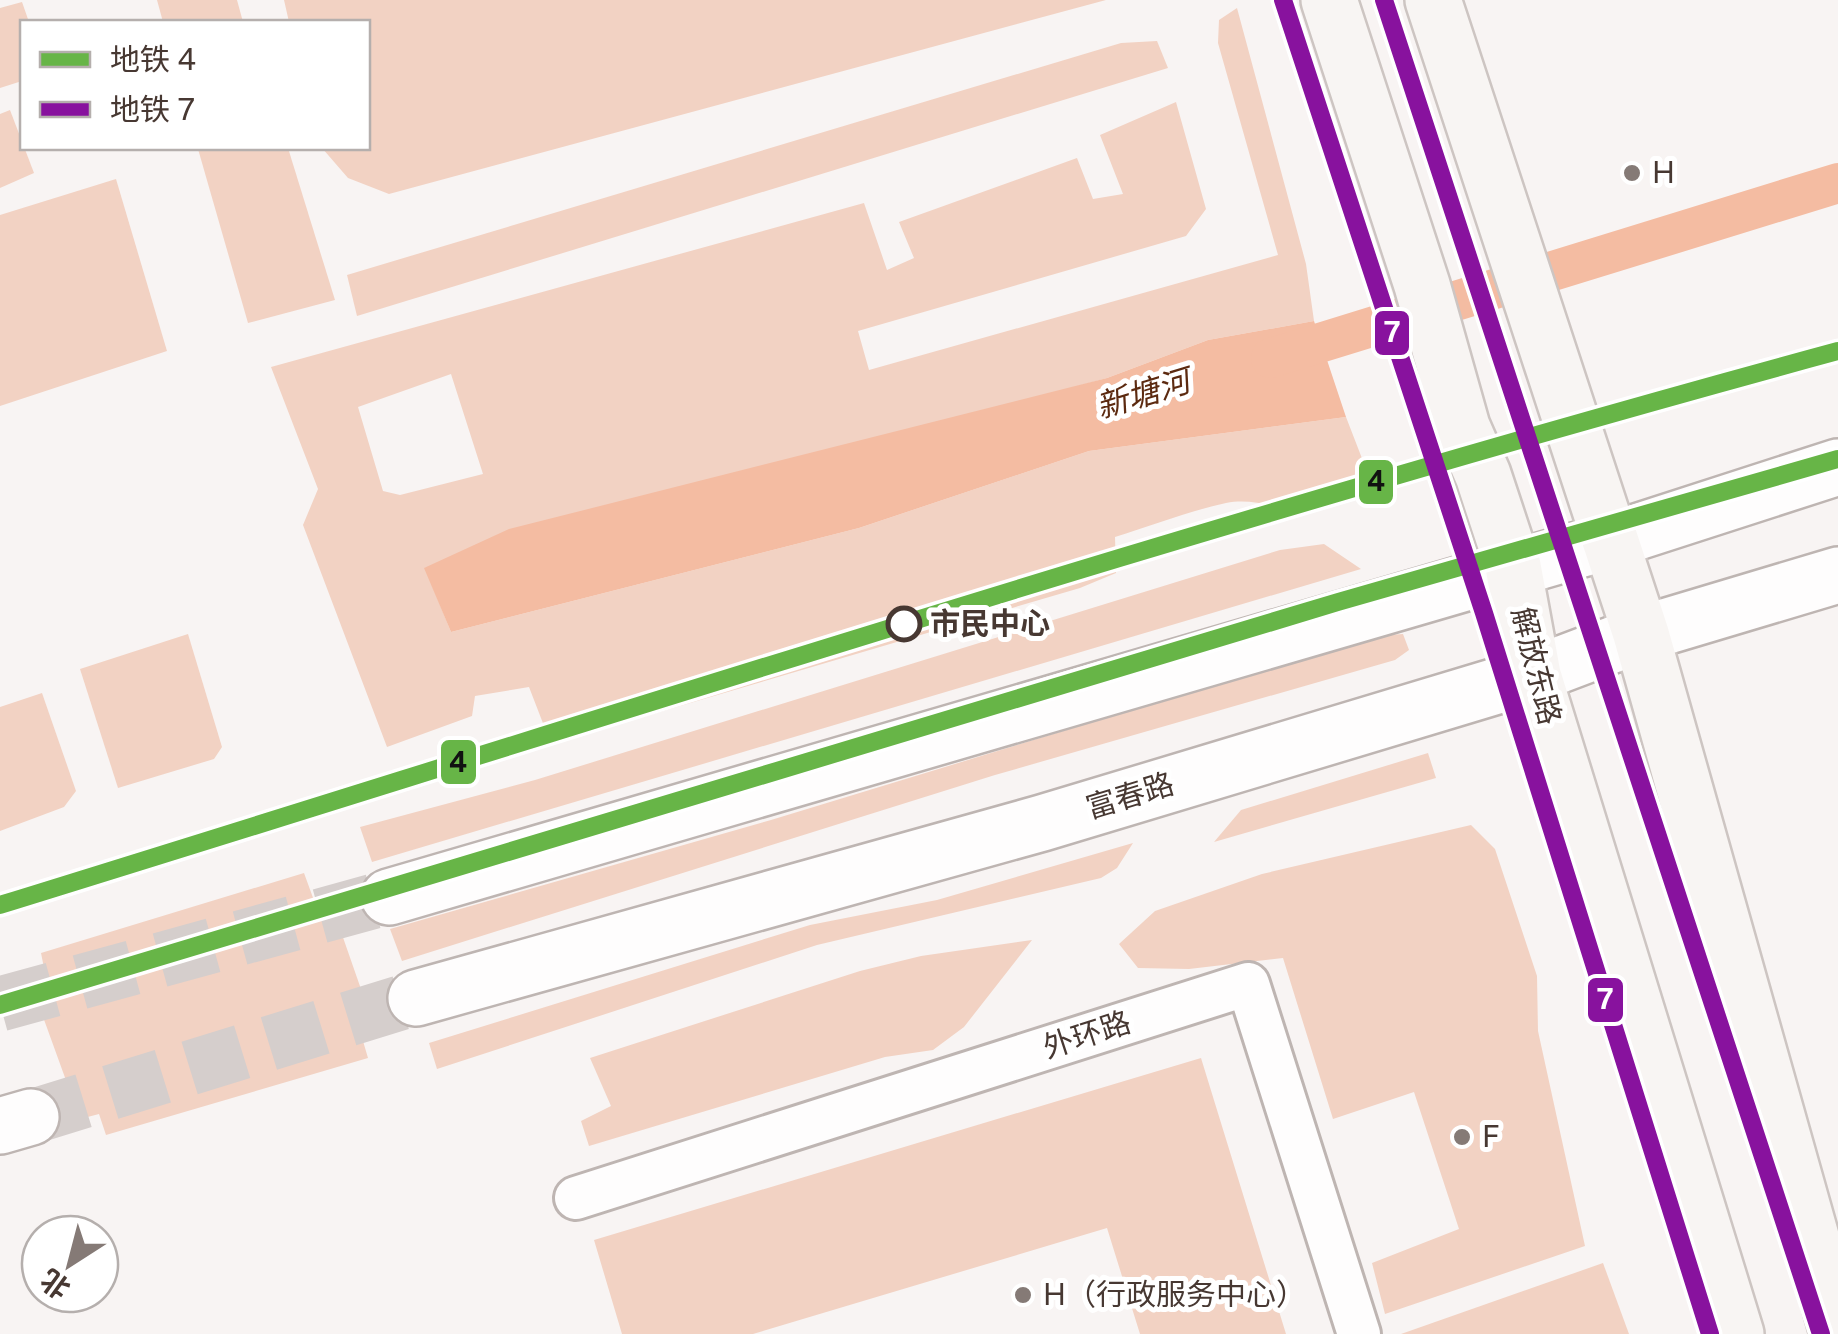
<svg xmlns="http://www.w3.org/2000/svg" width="1838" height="1334" font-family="'Public Sans','Noto Sans SC',sans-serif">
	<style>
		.green { fill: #f2d2c3; fill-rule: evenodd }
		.water { fill: #f4bca2 }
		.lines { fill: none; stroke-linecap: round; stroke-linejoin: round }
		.canal { stroke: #f4bca2; stroke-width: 40 }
		.secondary-tunnel { stroke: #d5cecc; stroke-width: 55; stroke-dasharray: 55 28; stroke-linecap: butt }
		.minor-casing { stroke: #beb5b2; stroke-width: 48 }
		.secondary-casing { stroke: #beb5b2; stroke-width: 60 }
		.primary-casing { stroke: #cdc5c2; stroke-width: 60 }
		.minor { stroke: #fefdfd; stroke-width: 42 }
		.secondary { stroke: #fefdfd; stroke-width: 55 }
		.primary { stroke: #f8f5f3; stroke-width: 55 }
		.metro-1-casing { stroke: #fff; stroke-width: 25 }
		.metro-2-casing { stroke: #fff; stroke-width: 25 }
		.metro-1 { stroke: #67b547; stroke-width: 18 }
		.metro-2 { stroke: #88129e; stroke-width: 18 }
		.poi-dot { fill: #857a76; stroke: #fff; stroke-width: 4 }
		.stop-dot { fill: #fff; stroke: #473832; stroke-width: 5 }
		.labels { text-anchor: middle; stroke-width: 10; stroke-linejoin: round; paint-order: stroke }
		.poi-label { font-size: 30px; fill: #473832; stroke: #fff; text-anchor: start }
		.stop-label { font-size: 30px; font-weight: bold; fill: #473832; stroke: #fff; text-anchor: start }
		.street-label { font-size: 30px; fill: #473832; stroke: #fff }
		.water-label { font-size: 32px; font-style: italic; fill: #5c2a10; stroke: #fff }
		.line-badge { stroke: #fff; stroke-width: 4 }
		.badge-label { font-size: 28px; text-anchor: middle; font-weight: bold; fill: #fff }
		.pale-badge-label { font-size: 28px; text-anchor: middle; font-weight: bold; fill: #111 }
	</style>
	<rect width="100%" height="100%" fill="#f8f4f3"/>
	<g class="green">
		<polygon points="157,0 237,0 243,22 163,22"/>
		<polygon points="284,0 1106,0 389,194 348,178 322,148 368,148 368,22 289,22"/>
		<polygon points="22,2 29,22 22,22 22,81 0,88 0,8"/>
		<path d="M1237,8L1306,264L1314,321L1208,340L1107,378L425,568L451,632L859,528L1089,451L1346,417L1363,461L1359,491C1307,532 1273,494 1226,503C1189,511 1151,526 1115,537L1116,573L1080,588L551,744L529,687L475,696L472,716L387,747L303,525L318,489L271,367L864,203L887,270L914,258L899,222L1077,158L1093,199L1123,194L1100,135L1176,102L1206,209L1186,236L858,331L869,370L1278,255L1218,43L1219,20ZM451,374L483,474L400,495L383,491L358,407Z"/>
		<polygon points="1157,41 1168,68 357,316 347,275 1121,43"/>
		<polygon points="10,110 34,173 0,188 0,114"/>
		<polygon points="288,148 335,300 248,323 198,149"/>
		<polygon points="116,179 167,351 0,406 0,215"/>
		<polygon points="1324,544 1361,569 372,862 360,827 535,780 1280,550"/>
		<polygon points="188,634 222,747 214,759 118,788 80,669"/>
		<polygon points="1403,634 1409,650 1395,660 995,775 402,961 390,929 771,820 1375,636"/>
		<polygon points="42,693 76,791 64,807 0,831 0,707"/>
		<polygon points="1428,753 1436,778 1214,842 1241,810"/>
		<polygon points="1471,825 1495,849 1537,976 1538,1031 1585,1246 1385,1314 1372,1263 1459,1229 1414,1092 1333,1119 1283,958 1189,969 1138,968 1119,944 1155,911 1262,874"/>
		<polygon points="1133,843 1117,868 1101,878 817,945 437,1069 429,1043 810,925 937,900"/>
		<polygon points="304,873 316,906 331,903 377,1035 363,1041 368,1058 106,1135 99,1114 80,1119 34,992 47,983 41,953"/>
		<polygon points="1032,940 964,1027 933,1050 885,1057 589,1146 581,1121 611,1106 590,1058 860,971 921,956"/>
		<polygon points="1201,1058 1286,1334 1140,1334 1107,1228 753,1334 622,1334 594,1240"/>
		<polygon points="1603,1263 1629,1334 1401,1334"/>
	</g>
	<polygon class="water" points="1314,321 1346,417 1089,451 859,528 451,632 424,568 509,529 1107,378 1208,340"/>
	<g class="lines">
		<polyline class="canal" points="1271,358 1838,183"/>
		<g class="secondary-tunnel">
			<polyline points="0,1004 389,897"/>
			<polyline points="31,1117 416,998"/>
		</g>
		<defs>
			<polyline id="minor" points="576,1198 1248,984 1359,1334"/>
			<g id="secondary">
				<polyline points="389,897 1609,541 1838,467"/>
				<polyline points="416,998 1042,823 1533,675 1641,634 1838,575"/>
				<polyline points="0,1126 31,1117"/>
			</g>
			<g id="primary">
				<polyline points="1329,0 1422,285 1462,427 1483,475 1513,566 1533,675 1736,1334"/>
				<polyline points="1433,0 1641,634 1838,1333"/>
			</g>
		</defs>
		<use href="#minor" class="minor-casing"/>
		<use href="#secondary" class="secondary-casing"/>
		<use href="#primary" class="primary-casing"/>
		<use href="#minor" class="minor"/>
		<use href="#secondary" class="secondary"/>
		<use href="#primary" class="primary"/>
		<defs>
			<g id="metro-1">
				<path d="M0,905C611,716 1221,518 1838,351"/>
				<polyline points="0,1005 1338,602 1838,459"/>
			</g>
			<g id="metro-2">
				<polyline points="1283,0 1484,613 1710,1334"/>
				<polyline points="1384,0 1821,1334"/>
			</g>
		</defs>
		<use href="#metro-1" class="metro-1-casing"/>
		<use href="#metro-2" class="metro-2-casing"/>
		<use href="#metro-1" class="metro-1"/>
		<use href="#metro-2" class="metro-2"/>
	</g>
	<g class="poi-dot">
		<circle cx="1632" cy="173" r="10"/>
		<circle cx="1462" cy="1137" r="10"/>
		<circle cx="1023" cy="1295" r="10"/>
	</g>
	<circle class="stop-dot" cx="904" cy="624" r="16"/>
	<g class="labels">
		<g class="poi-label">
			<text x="1652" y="183">H</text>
			<text x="1482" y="1147">F</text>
			<text x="1043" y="1305">H（行政服务中心）</text>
		</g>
		<g class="stop-label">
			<text x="930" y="634">市民中心</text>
		</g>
		<g class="street-label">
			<text transform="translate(1536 666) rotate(76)" y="10">解放东路</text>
			<text transform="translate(1130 796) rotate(-17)" y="10">富春路</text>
			<text transform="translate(1087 1035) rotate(-18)" y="10">外环路</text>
		</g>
		<g class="water-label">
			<text transform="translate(1143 394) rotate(-17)" y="11">新塘河</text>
		</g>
	</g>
	<g class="line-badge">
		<rect x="1373" y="309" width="38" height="48" rx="10" fill="#88129e"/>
		<rect x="1357" y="458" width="38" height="48" rx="10" fill="#67b547"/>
		<rect x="439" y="738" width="39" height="48" rx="10" fill="#67b547"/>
		<rect x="1586" y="976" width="39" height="48" rx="10" fill="#88129e"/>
	</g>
	<g class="badge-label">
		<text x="1392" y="342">7</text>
		<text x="1605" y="1009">7</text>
	</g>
	<g class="pale-badge-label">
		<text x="1376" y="491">4</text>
		<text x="458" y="772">4</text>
	</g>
	<rect x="20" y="20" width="350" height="130" fill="#ffffff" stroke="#b5afad" stroke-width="2.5"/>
	<rect x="40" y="52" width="50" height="15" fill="#67b547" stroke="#b5afad" stroke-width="2.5"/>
	<text x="110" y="70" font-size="30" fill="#473832">地铁 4</text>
	<rect x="40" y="102" width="50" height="15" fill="#88129e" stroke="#b5afad" stroke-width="2.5"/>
	<text x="110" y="120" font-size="30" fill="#473832">地铁 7</text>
	<g transform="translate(70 1264) rotate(216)"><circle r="48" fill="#ffffff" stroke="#b5afad" stroke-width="2.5"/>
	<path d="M0-8L18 38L0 25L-18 38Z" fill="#857a76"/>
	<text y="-15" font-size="28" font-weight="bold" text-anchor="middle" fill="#473832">北</text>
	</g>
</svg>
